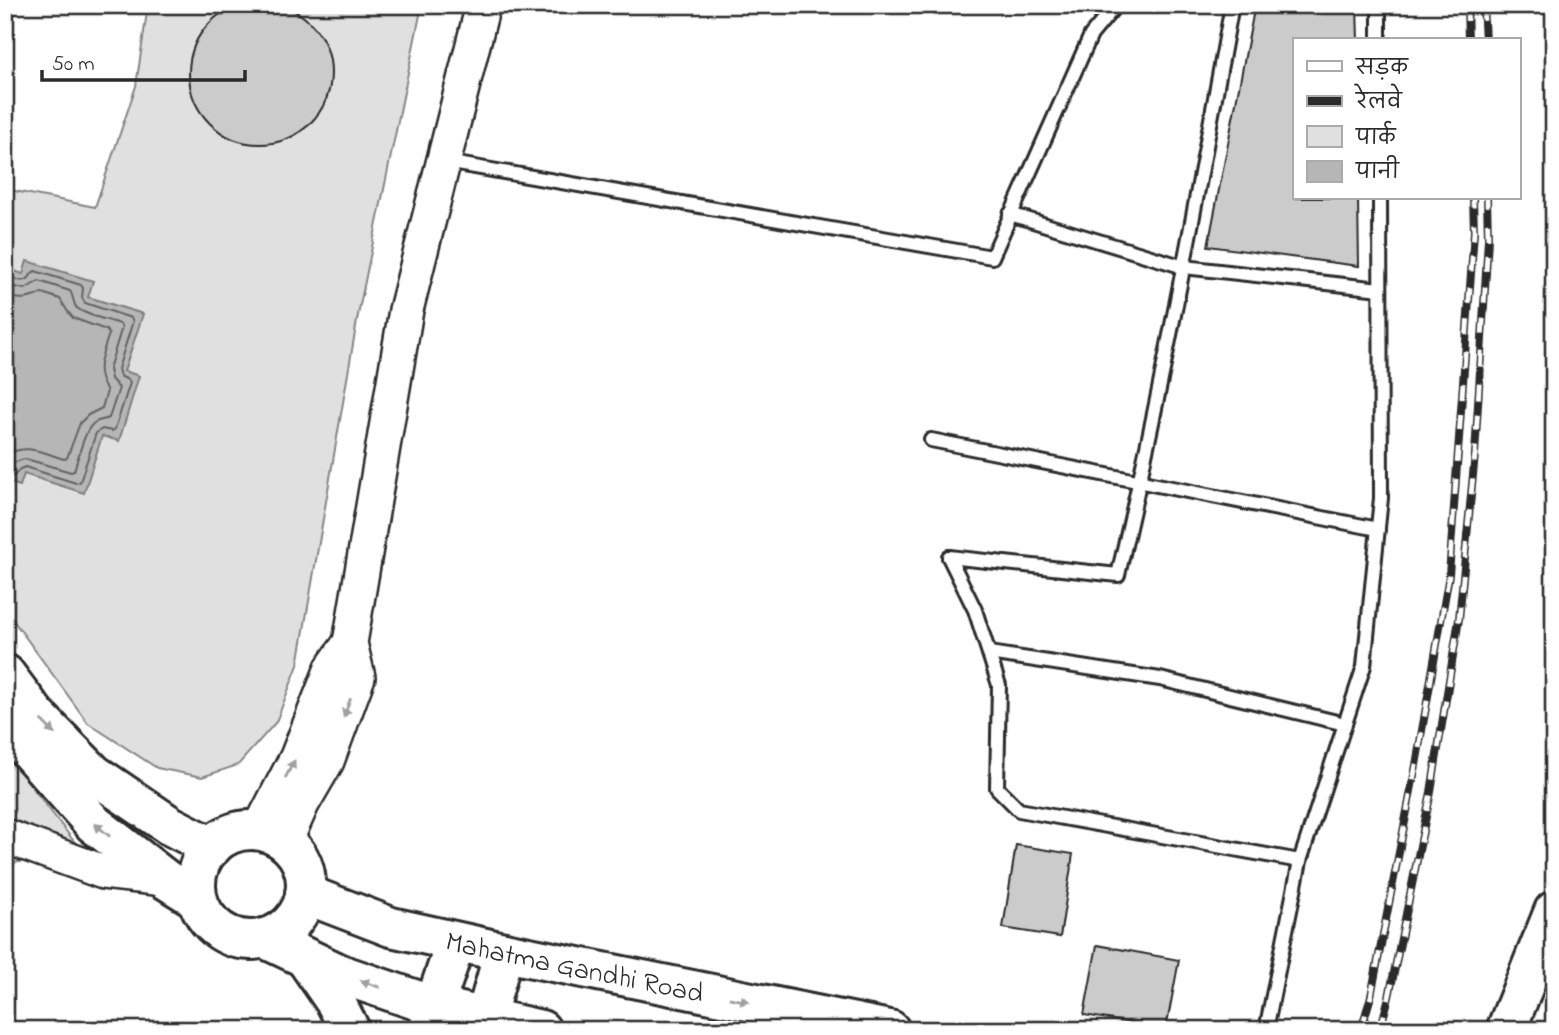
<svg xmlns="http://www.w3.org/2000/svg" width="1559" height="1035" font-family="'Indie Flower','Playpen Sans Deva',sans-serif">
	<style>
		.green { fill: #e0e0e0; stroke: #868686; stroke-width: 2 }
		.water { fill: #b6b6b6; stroke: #7e7e7e; stroke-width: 2 }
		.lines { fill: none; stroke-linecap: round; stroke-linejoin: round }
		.shore { stroke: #636363; stroke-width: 2 }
		.building { fill: #cbcbcb; stroke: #2b2b2b; stroke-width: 2 }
		.service-casing { stroke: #2b2b2b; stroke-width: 18 }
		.tertiary-casing { stroke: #2b2b2b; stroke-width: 38 }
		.primary-casing { stroke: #2b2b2b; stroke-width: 44 }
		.service { stroke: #fff; stroke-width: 12 }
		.tertiary { stroke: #fff; stroke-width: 33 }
		.primary { stroke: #fff; stroke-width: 38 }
		.rail-casing { stroke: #2b2b2b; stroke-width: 8 }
		.rail { stroke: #fff; stroke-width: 5; stroke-dasharray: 16; stroke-linecap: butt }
		.oneway { fill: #a0a0a0 }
		.labels { text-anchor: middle; stroke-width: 5; stroke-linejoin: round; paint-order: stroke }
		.street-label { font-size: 28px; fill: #2b2b2b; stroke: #fff }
	</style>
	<rect width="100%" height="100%" fill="#fff"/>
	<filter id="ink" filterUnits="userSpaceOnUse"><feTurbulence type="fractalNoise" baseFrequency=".0143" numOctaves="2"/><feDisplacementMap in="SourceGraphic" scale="14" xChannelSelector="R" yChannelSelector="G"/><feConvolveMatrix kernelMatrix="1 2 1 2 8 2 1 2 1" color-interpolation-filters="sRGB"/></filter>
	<g filter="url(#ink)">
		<g class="green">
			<polygon points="148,5 422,5 358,315 298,665 276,722 238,765 202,777 157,768 88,723 5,609 5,189 95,207 136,86"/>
			<polygon points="5,752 83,853 5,864"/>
		</g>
		<polygon class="water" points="27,261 93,281 88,297 143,314 124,371 139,376 119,441 102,436 84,493 24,474 20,486 5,481 5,268 23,274"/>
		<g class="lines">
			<g class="shore">
				<path d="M5,276C12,278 23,284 29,278C31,275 32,272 35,271L81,285L83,288L82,298L85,303L131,318L133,321L118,369L120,376L128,380L130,383L115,429L112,431L102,429L96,433L80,482L76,483L25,467L20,469L14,476L5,475"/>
				<path d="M5,285L25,289L39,281L70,291C73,295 73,302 76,307C83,315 109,320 120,324L122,327L109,369L111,379L119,388L109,418C105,420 98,420 94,423C84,430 78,459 74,471L71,472L26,459C17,459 13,466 5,466"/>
				<path d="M5,296C20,300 28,300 42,293L60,299L68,312L73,318L106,330L109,334C102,356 93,370 107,391L102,408L88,415L80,423L67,458L64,459C44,453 24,442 5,456"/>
			</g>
		</g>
		<g class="building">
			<circle cx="260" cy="73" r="71"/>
			<polygon points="1255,5 1357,5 1358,40 1295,40 1295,198 1358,198 1359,266 1208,246"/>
			<polygon points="1016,845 1073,854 1060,937 1003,928"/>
			<polygon points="1097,945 1179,960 1166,1029 1084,1015"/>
		</g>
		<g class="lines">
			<defs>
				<g id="service">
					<polyline points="1379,5 1379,40"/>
					<polyline points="446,162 992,257 1091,35 1116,5"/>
					<polyline points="1010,214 1184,267 1380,289"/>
					<polyline points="931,440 1378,529"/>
					<path d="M949,557L1118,575C1163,386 1197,196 1232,5"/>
					<polyline points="949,557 975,610 999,685 997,788 1019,810 1300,861"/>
					<polyline points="989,653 1160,679 1345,724"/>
					<polyline points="1266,1030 1300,861 1364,666 1381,498 1380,198"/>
				</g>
				<g id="tertiary">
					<polyline points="259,830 297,757 332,668 350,643"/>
					<polyline points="5,836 103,872 165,879"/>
					<polyline points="285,842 302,804 327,761 358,677 350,643 406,310 483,5"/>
				</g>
				<g id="primary">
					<polyline points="5,674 35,714 94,774 169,825 212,847"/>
					<polyline points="5,724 94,824 165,879 197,899"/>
					<circle cx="251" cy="885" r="55"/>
					<path id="s1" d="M305,894L391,927L504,952L890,1030"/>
					<polyline points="264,938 340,974 434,1006 541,1030"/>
					<polyline points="305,958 336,1003 350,1030"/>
					<polyline points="429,1030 434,1006 456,942"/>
					<polyline points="482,1030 504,952"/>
					<polyline points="1506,1030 1554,911"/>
				</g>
			</defs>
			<use href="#service" class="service-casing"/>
			<use href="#tertiary" class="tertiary-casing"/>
			<use href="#primary" class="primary-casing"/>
			<use href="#service" class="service"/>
			<use href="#tertiary" class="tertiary"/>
			<use href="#primary" class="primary"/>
			<defs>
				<g id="rail">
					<polyline points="1467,5 1468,40"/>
					<polyline points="1483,5 1485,40"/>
					<polyline points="1361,1030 1371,996 1416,765 1449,575 1474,232 1473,198"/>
					<polyline points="1380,1030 1389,997 1431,792 1459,619 1475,454 1488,239 1487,198"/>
				</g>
			</defs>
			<use href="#rail" class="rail-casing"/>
			<use href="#rail" class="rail"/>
		</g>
		<defs><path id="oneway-solid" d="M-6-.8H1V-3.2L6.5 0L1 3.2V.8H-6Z" transform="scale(1.75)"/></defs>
		<g class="oneway">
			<use href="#oneway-solid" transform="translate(347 708) rotate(110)"/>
			<use href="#oneway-solid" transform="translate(48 727) rotate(46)"/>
			<use href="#oneway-solid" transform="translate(290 769) rotate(-62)"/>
			<use href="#oneway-solid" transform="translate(102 830) rotate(-141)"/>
			<use href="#oneway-solid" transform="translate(370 984) rotate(-161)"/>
			<use href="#oneway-solid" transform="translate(739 1000) rotate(11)"/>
		</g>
	</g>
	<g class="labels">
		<g class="street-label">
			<text dy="10" stroke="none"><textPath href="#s1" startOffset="280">Mahatma Gandhi Road</textPath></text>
		</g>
	</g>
	<rect width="1559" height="1035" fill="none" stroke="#fff" stroke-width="28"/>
	<rect x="14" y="14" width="1531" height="1007" fill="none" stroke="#2b2b2b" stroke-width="2.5" filter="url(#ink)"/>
	<rect x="1293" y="38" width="228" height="161" fill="#ffffff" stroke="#aaaaaa" stroke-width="2"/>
	<rect x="1307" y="61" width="35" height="10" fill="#ffffff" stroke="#aaaaaa" stroke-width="2"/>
	<text x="1356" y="74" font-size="21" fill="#2b2b2b">सड़क</text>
	<rect x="1307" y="96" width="35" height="10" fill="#2b2b2b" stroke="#aaaaaa" stroke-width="2"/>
	<text x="1356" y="108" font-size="21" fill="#2b2b2b">रेलवे</text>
	<rect x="1307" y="126" width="35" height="21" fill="#e0e0e0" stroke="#aaaaaa" stroke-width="2"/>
	<text x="1356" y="144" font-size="21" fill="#2b2b2b">पार्क</text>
	<rect x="1307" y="161" width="35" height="21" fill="#b6b6b6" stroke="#aaaaaa" stroke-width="2"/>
	<text x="1356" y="178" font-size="21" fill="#2b2b2b">पानी</text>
	<path d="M42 70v10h203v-10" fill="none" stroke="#2b2b2b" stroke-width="3.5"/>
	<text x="52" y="70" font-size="21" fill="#2b2b2b" stroke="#ffffff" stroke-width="5" paint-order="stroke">50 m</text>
</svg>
